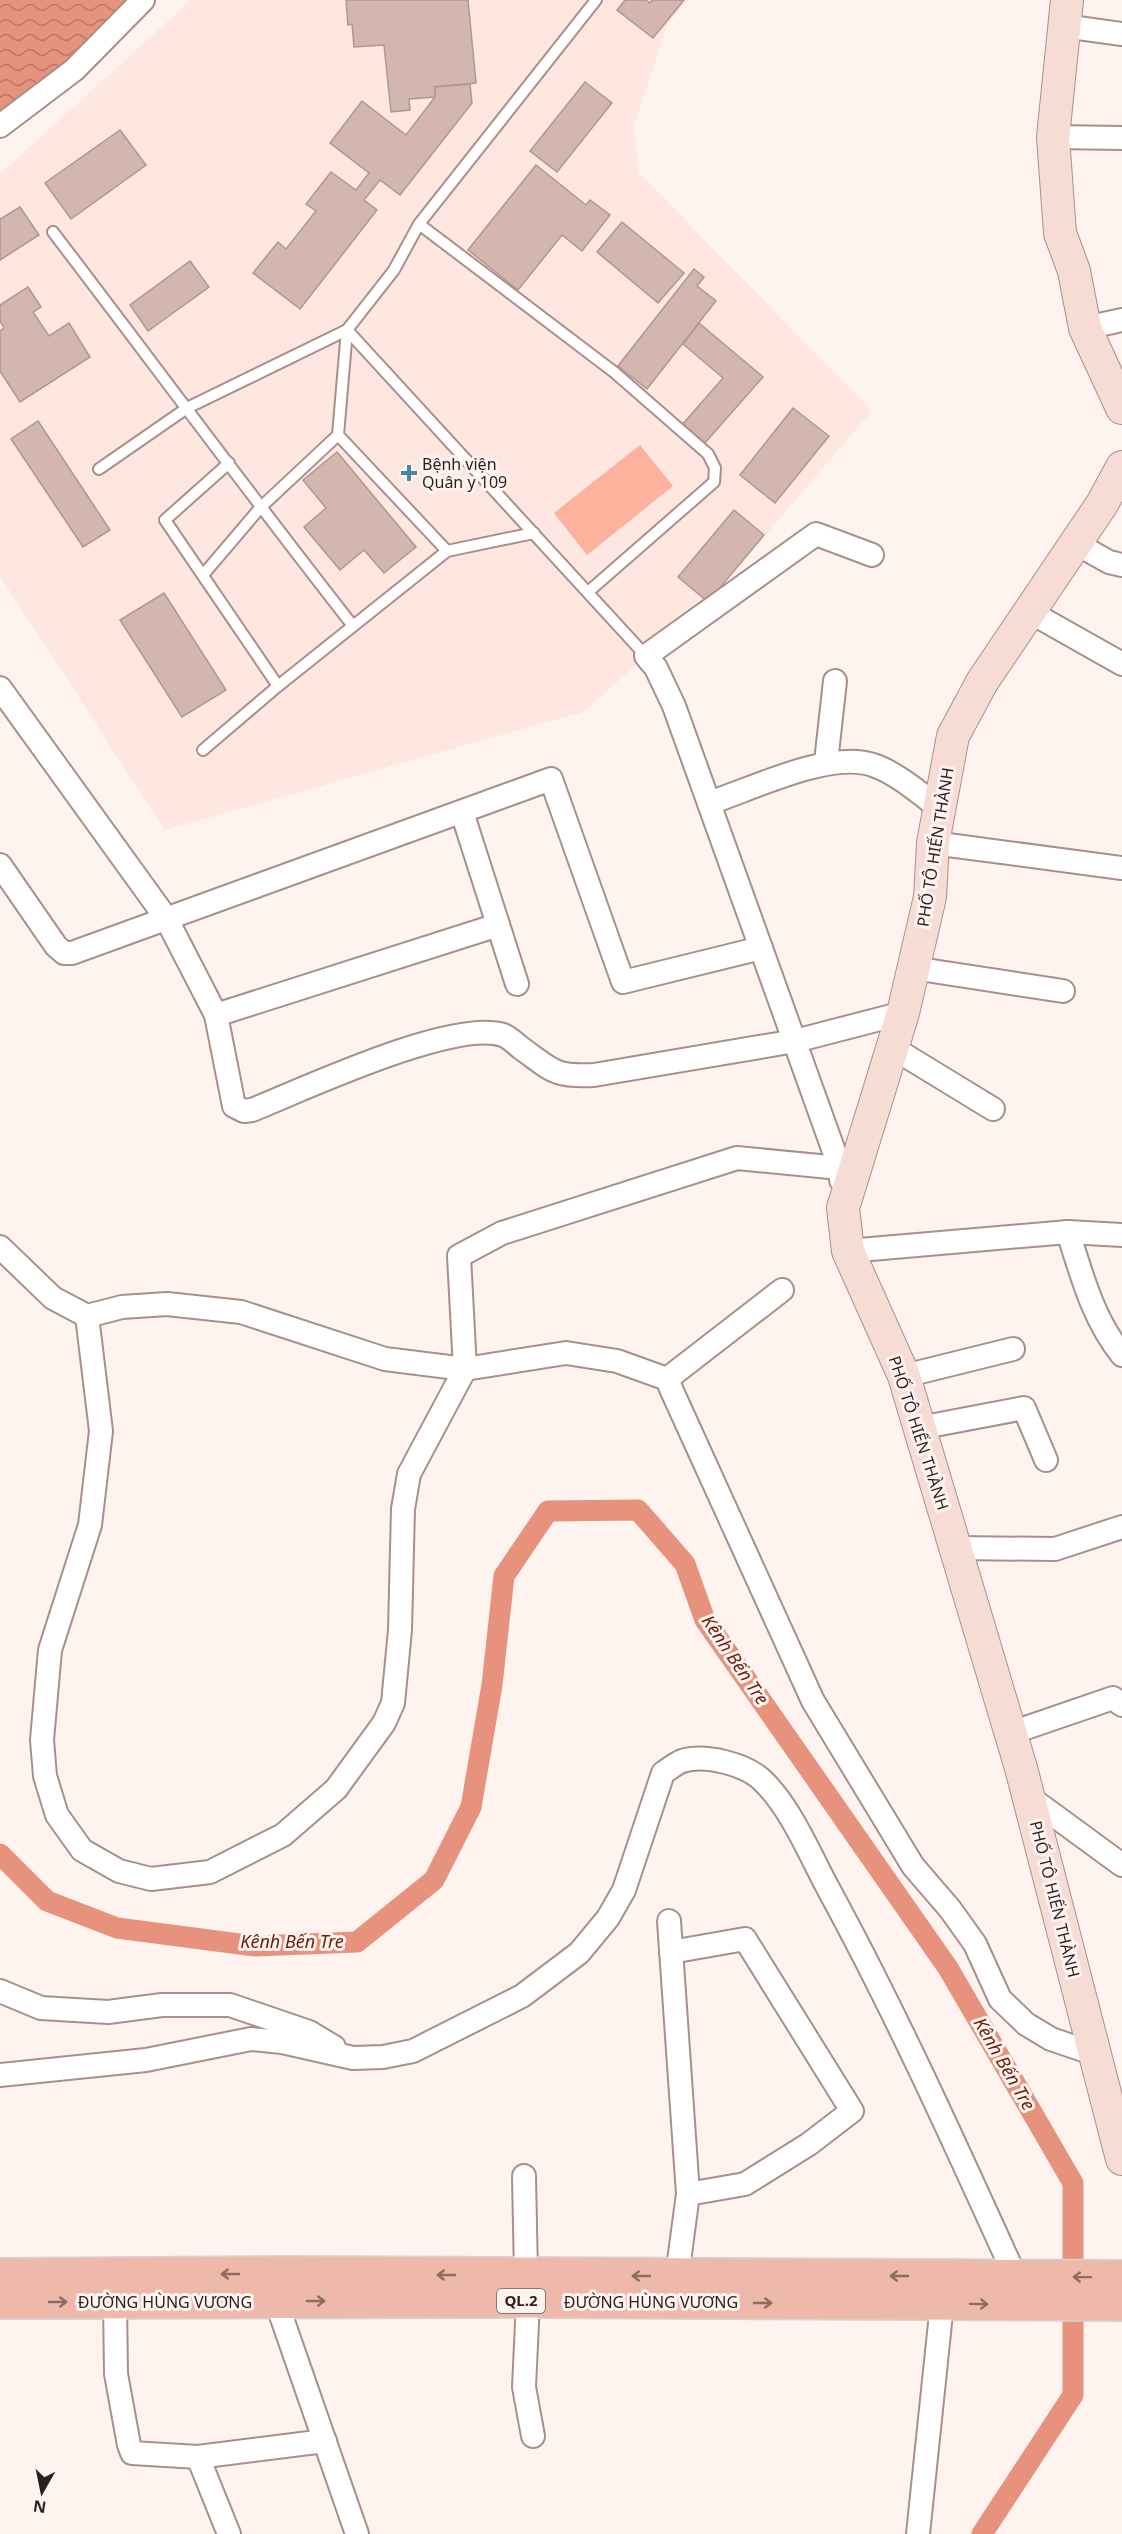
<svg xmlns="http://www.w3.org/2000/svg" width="1122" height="2534" font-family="'Noto Sans',sans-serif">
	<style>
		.built { fill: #fee7e1 }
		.park { fill: #feb19d }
		.water { fill: url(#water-waves) }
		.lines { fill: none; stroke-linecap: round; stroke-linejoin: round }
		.canal { stroke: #e6927c; stroke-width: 21 }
		.building { fill: #d2b6af; stroke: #b1968f; stroke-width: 1.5 }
		.lane-casing { stroke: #aa8f88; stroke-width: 14 }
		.street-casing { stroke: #aa8f88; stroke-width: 26 }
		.secondary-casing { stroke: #aa8f88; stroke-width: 34 }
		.primary-casing { stroke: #d4d2d2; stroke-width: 36 }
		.lane { stroke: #fff; stroke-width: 10 }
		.street { stroke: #fff; stroke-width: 22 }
		.secondary { stroke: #f7dcd5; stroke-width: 32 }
		.primary { stroke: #eeb8aa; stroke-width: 33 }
		.oneway { stroke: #8c6c63 }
		.poi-dot { fill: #468999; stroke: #fff3f0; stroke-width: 2 }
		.labels { text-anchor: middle; stroke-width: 6; stroke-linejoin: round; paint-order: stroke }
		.shield { fill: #fff3f0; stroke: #695f5c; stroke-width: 1.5 }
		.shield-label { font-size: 15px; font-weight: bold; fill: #291f1c }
		.poi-label { font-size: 16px; fill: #291f1c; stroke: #fff3f0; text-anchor: start }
		.street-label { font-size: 16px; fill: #291f1c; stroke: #fff3f0 }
		.water-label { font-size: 18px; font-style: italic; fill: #681e0a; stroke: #fff3f0 }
	</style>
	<defs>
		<pattern id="water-waves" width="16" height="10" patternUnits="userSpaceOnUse" patternTransform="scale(1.5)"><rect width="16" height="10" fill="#e6927c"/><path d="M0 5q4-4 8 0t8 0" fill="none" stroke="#ba7765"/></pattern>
	</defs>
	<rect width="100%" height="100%" fill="#fff3f0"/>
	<polygon class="built" points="191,0 688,0 668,24 634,125 639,173 872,411 708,602 583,712 165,830 0,576 0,174"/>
	<polygon class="park" points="640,445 673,486 587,555 554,513"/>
	<polygon class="water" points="0,0 127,0 66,62 0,114"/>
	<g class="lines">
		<polyline class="canal" points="0,1854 47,1901 117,1928 255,1946 357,1942 434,1880 471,1807 492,1685 504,1576 548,1511 638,1510 685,1564 705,1620 948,1968 1073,2183 1073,2395 982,2534"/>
	</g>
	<g class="building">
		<polygon points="346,0 468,0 476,83 435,87 435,97 409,99 410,110 391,112 384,45 354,47 352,24 348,25"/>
		<polygon points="625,0 646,0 650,3 652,0 684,0 653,38 617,10"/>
		<polygon points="585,82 612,103 557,172 530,151"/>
		<polygon points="470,84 472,103 400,195 380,180 364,200 377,210 300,309 253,273 278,242 286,249 316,211 306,204 331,172 356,190 369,173 330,143 362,101 406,135 435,97 435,87"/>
		<polygon points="120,130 146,165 71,219 45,183"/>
		<polygon points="536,165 586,205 590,200 610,215 582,251 562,235 518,290 468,250"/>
		<polygon points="20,207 39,235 0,260 0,219"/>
		<polygon points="622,222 684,273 658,303 597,252"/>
		<polygon points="190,261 209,287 148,331 130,305"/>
		<polygon points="694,269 704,277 697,286 716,301 647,389 618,366"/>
		<polygon points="28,287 41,307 33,312 49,336 69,323 90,357 20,402 0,371 0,331 4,328 0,321 0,305"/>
		<polygon points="699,323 763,377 704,444 682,425 723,378 683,344"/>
		<polygon points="793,408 829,436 775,503 740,475"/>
		<polygon points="38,421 110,530 83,547 11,439"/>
		<polygon points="337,452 416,547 384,573 364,550 340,570 304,527 326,508 303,480"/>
		<polygon points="734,510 764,535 708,602 678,577"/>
		<polygon points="164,593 226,690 182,717 120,620"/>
	</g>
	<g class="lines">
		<defs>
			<g id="lane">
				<polyline points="596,0 419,224 394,270 347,330 646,656"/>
				<polyline points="419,224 614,372 708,454 715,468 714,482 588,592"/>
				<path d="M53,232C153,363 251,496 353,626"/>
				<polyline points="347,330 338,435 447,551"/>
				<polyline points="229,463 165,520 278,686"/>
				<polyline points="99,469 187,408 347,330"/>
				<polyline points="203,575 260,508 338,435"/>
				<polyline points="203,750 278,686 447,551 534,533"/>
			</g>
			<g id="street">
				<polyline points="1064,26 1122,34"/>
				<polyline points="0,126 74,70 143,0"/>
				<polyline points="1053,137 1122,138"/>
				<polyline points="1085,328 1122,320"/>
				<polyline points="1075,543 1109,562 1122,565"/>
				<polyline points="1030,612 1122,664"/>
				<path d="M0,688L166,918L216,1015L234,1106L244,1111L252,1110C304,1089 453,1019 503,1035C509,1037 516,1044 521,1048C553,1071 554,1077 594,1075L795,1041L903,1013"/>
				<polyline points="826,762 835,681"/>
				<path d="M709,803C752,789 830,750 873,765C895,772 921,794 939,808"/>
				<polyline points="462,812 517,984"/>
				<polyline points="933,843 1122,868"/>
				<polyline points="0,865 56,946 64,953 72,953 551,779 623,982 761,948"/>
				<polyline points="913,968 1063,991"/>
				<polyline points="216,1015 498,925"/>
				<polyline points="893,1048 993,1109"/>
				<polyline points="841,1180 840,1168 674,706 656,668 646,656 816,534 872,555"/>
				<path d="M1068,1232C1082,1276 1093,1319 1122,1355"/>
				<polyline points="0,1247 53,1298 87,1316 122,1307 167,1304 241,1312 385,1359 465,1369 566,1353 617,1361 667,1379"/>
				<polyline points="848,1251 1068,1232 1122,1235"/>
				<polyline points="782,1290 667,1379 672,1391 813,1701 913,1866 950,1909 975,1944 1000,1999 1026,2024 1051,2039 1095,2054"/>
				<polyline points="87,1316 101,1431 90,1525 50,1650 42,1740 45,1776 57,1815 82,1850 119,1871 151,1879 210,1872 283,1835 336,1789 384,1723 393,1703 400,1630 403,1509 409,1474 465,1369 459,1256 502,1233 737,1158 840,1168"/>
				<polyline points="904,1376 1013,1349"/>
				<polyline points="919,1428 1024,1408 1046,1460"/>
				<polyline points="956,1548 1055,1549 1122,1527"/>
				<polyline points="1011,1733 1113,1698 1122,1705"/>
				<polyline points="1029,1797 1122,1865"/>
				<polyline points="669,1921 688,2194 677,2276"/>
				<polyline points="671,1952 745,1939 852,2111 809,2144 745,2184 688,2194"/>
				<polyline points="0,1991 41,2008 108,2012 162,2005 230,2005 309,2032 334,2047"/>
				<path d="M0,2075L146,2060L251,2039L282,2042L353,2058L383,2057L413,2051L522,1996L579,1953L608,1918L624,1890L663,1773C669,1769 675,1764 682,1761C705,1754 746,1764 763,1781C791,1808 810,1855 829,1890C897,2015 956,2146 1015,2276"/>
				<polyline points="524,2176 526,2275"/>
				<polyline points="276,2301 357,2534"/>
				<polyline points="528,2301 524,2387 533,2436"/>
				<polyline points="115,2302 116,2374 129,2445 132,2453 198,2457"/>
				<polyline points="229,2534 198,2457 325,2441"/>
				<polyline points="918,2534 942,2304"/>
			</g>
			<g id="secondary">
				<polyline points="1067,0 1053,137 1060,233 1074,271 1085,328 1122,408"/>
				<polyline points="1122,467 1102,504 982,682 953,736 933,843 930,897 903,1013 843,1208 848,1251 904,1376 1021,1768 1122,2159"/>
			</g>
			<g id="primary">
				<polyline points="0,2275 281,2273 1122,2277"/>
				<polyline points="0,2302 528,2301 1122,2304"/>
			</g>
		</defs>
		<use href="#lane" class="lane-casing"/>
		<use href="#street" class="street-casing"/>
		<use href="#secondary" class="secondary-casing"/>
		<use href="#primary" class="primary-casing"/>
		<use href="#lane" class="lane"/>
		<use href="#street" class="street"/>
		<use href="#secondary" class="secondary"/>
		<use href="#primary" class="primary"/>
	</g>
	<defs><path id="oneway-shaft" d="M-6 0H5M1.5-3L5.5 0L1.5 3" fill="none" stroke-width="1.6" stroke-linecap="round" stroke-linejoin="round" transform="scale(1.5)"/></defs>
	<g class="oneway">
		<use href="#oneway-shaft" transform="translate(230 2274) rotate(180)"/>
		<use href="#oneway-shaft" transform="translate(446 2275) rotate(-180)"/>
		<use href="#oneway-shaft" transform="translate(641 2276) rotate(-180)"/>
		<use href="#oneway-shaft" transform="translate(899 2276) rotate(-180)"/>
		<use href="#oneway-shaft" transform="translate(1082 2277) rotate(-179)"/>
		<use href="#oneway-shaft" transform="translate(316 2301)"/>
		<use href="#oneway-shaft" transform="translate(58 2302)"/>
		<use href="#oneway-shaft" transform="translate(763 2303)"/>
		<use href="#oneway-shaft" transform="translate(979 2304) rotate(1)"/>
	</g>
	<path class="poi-dot" d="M406 464h6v6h6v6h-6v6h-6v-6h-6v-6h6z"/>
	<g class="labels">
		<rect class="shield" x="497" y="2289" width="48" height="24" rx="4.5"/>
		<g class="shield-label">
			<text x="521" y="2306">QL.2</text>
		</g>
		<g class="poi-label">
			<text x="422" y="470">Bệnh viện<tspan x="422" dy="18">Quân y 109</tspan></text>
		</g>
		<g class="street-label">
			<text transform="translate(935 847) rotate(-81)" y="6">PHỐ TÔ HIẾN THÀNH</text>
			<text transform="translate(919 1433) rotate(72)" y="6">PHỐ TÔ HIẾN THÀNH</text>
			<text transform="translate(1055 1899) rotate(76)" y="6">PHỐ TÔ HIẾN THÀNH</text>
			<text x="165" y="2308">ĐƯỜNG HÙNG VƯƠNG</text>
			<text x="651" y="2308">ĐƯỜNG HÙNG VƯƠNG</text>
		</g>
		<g class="water-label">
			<text transform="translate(735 1660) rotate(56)" y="6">Kênh Bến Tre</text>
			<text x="292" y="1948">Kênh Bến Tre</text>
			<text transform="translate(1004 2064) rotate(60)" y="6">Kênh Bến Tre</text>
		</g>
	</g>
	<g transform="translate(42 2492) rotate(189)" stroke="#fff3f0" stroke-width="4.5" paint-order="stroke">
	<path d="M0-4.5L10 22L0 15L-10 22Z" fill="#291f1c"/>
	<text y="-9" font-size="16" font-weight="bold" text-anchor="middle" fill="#291f1c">N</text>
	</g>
</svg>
